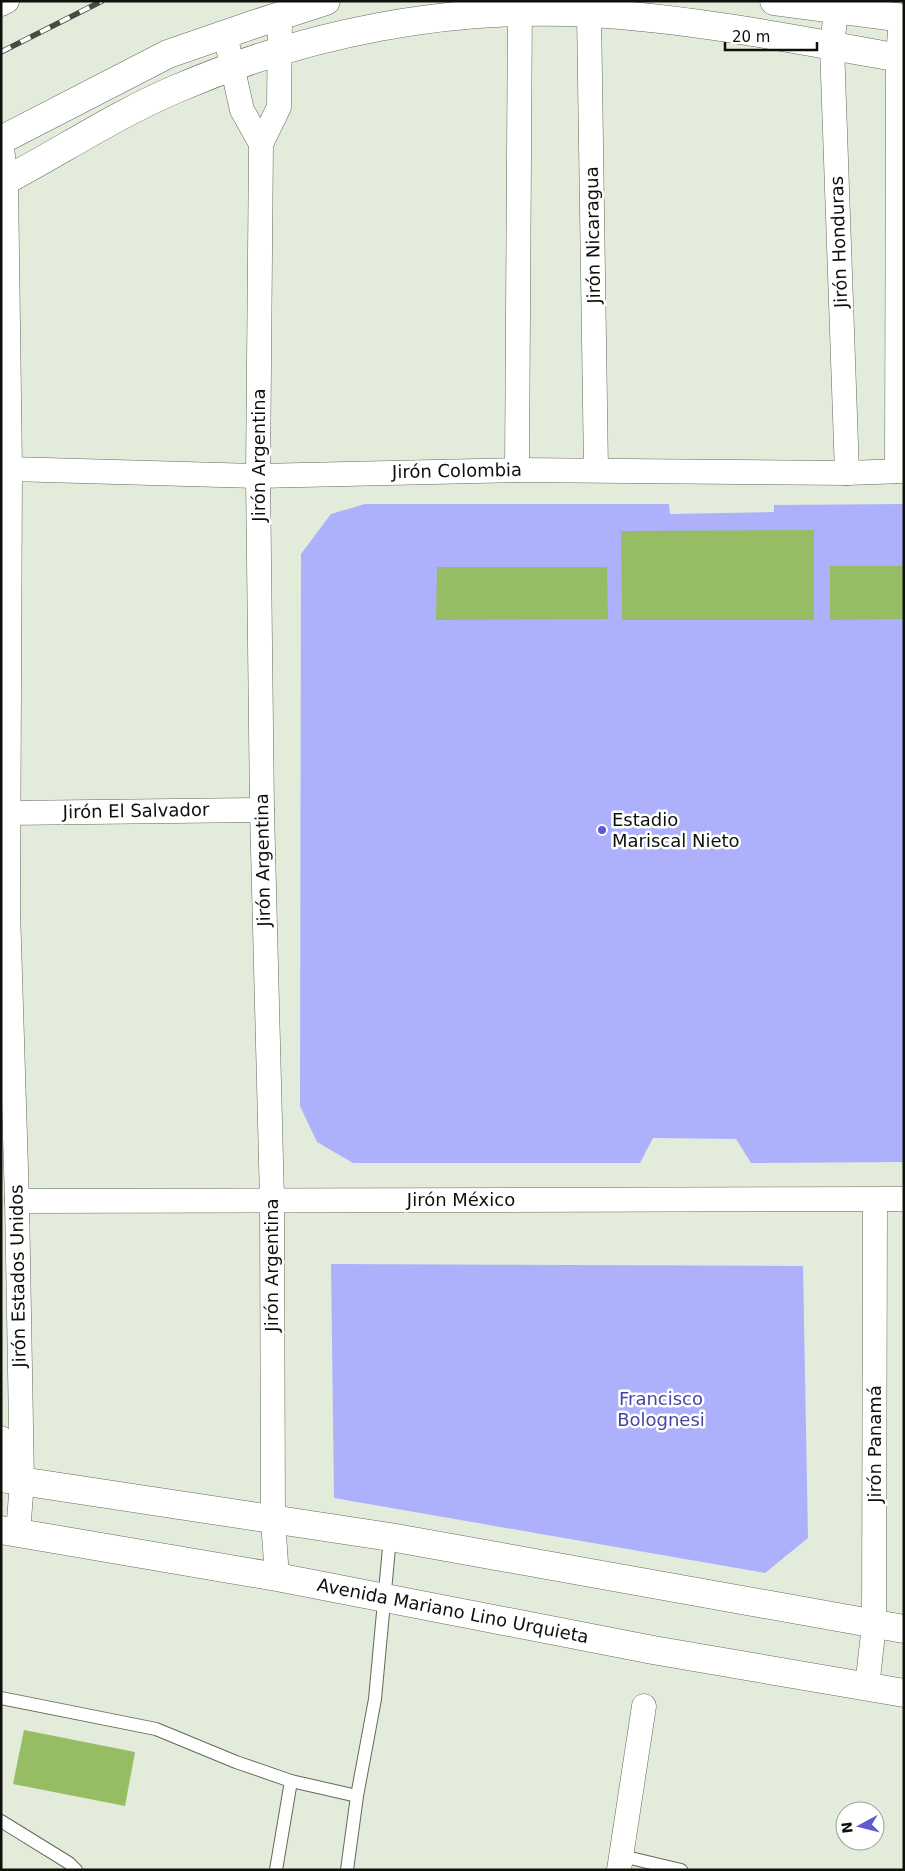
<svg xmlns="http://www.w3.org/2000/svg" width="905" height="1871" font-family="'DejaVu Sans',sans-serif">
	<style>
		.green { fill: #adb1fc }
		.building { fill: #96bd64 }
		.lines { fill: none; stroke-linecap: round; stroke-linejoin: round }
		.service-casing { stroke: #636a5b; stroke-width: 14 }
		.minor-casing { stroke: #636a5b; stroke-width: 25 }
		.secondary-casing { stroke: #636a5b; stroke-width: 29 }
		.trunk-casing { stroke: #636a5b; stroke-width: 29 }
		.service { stroke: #fff; stroke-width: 12 }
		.minor { stroke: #fff; stroke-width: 24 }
		.secondary { stroke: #fff; stroke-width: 28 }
		.trunk { stroke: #fff; stroke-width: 28 }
		.rail-casing { stroke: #474b42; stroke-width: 5.5 }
		.rail { stroke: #fff; stroke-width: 4; stroke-dasharray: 11; stroke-linecap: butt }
		.poi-dot { fill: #6159d1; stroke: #fff; stroke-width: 2 }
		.labels { text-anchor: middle; stroke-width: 5; stroke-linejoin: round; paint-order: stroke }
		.street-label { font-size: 18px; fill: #0e110b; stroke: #fff }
		.poi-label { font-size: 18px; fill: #0e110b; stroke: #fff; text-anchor: start }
		.park-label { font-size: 18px; fill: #4a42a6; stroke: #fff }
	</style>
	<rect width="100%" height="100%" fill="#e3ecda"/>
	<g class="green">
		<polygon points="365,504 669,504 670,514 774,512 774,505 904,504 904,1162 751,1163 736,1139 653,1138 640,1163 353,1163 317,1142 300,1106 301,554 331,514"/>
		<polygon points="331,1264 803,1266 808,1538 765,1573 334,1498"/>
	</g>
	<g class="building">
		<polygon points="814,530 814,620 622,620 621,531"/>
		<polygon points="830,566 904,566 904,619 830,620"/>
		<polygon points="437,567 607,567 608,619 436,620"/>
		<polygon points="24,1730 135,1752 125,1806 13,1784"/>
	</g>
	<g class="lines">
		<defs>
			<g id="service">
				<polyline points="1,1698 156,1729 236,1762 291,1781 357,1796"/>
				<polyline points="1,1821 69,1863 76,1870"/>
				<polyline points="622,1856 681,1870"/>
				<polyline points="276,1870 291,1781"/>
				<polyline points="347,1870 357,1796 375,1699 390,1537"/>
			</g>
			<g id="minor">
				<polyline points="591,1 589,13 596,470"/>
				<polyline points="1,4 7,1"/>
				<polyline points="836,11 832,46 847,473"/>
				<polyline points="225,34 242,110 261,144"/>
				<polyline points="1,140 6,181 10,469 8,910 17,1201 22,1482 18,1533"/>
				<polyline points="10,469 258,476 517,470 847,473 904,471"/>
				<polyline points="517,470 520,1"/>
				<polyline points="897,471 898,58 901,18"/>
				<polyline points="9,813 262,810"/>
				<polyline points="17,1201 904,1199"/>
				<polyline points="1,1438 19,1475"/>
				<polyline points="277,1577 273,1520 272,1200 262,810 258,476 261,144 279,107 280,17"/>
				<polyline points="867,1687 874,1625 875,1200"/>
				<polyline points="619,1870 644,1706"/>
			</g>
			<g id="secondary">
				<polyline points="1,1478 390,1537 904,1629"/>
				<polyline points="1,1530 277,1577 653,1650 904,1693"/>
			</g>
			<g id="trunk">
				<polyline points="774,1 904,18"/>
				<polyline points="1,140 168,54 252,25 326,1"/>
				<path d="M1,183C60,152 115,115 176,89C306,33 449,5 591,13C695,19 801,40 904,59"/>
			</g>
		</defs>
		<use href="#service" class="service-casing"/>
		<use href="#minor" class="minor-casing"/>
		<use href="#secondary" class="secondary-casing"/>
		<use href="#trunk" class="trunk-casing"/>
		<use href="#service" class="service"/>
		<use href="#minor" class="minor"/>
		<use href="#secondary" class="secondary"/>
		<use href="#trunk" class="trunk"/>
		<defs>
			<polyline id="rail" points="1,52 102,1"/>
		</defs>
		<use href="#rail" class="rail-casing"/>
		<use href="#rail" class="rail"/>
	</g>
	<circle class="poi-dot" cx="602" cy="830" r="5"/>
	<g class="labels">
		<g class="street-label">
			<text transform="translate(593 235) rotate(-91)" y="6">Jirón Nicaragua</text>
			<text transform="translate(839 242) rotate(-92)" y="6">Jirón Honduras</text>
			<text transform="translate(259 455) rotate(-90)" y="6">Jirón Argentina</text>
			<text transform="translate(457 471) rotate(-1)" y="6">Jirón Colombia</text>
			<text transform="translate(136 811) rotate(-1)" y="6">Jirón El Salvador</text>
			<text transform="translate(263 860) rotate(-91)" y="6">Jirón Argentina</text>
			<text x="461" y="1206">Jirón México</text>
			<text transform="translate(272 1265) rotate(-90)" y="6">Jirón Argentina</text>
			<text transform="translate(18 1276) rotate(-91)" y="6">Jirón Estados Unidos</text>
			<text transform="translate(875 1444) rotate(-90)" y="6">Jirón Panamá</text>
			<text transform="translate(453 1611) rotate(11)" y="6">Avenida Mariano Lino Urquieta</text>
		</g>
		<g class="poi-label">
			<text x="612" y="826">Estadio<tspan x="612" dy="21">Mariscal Nieto</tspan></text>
		</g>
		<g class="park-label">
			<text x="661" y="1405">Francisco<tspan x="661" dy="21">Bolognesi</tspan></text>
		</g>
	</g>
	<rect width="905" height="1871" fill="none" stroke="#0e110b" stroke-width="5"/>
	<g transform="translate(860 1826) rotate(263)"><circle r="24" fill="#ffffff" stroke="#9fa09d"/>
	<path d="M0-4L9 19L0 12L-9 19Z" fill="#6159d1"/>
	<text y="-8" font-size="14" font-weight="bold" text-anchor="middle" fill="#0e110b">N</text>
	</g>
	<path d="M725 42v8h92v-8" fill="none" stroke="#0e110b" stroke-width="2.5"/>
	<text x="732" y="42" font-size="15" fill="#0e110b" stroke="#ffffff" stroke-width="4" paint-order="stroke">20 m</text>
</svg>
